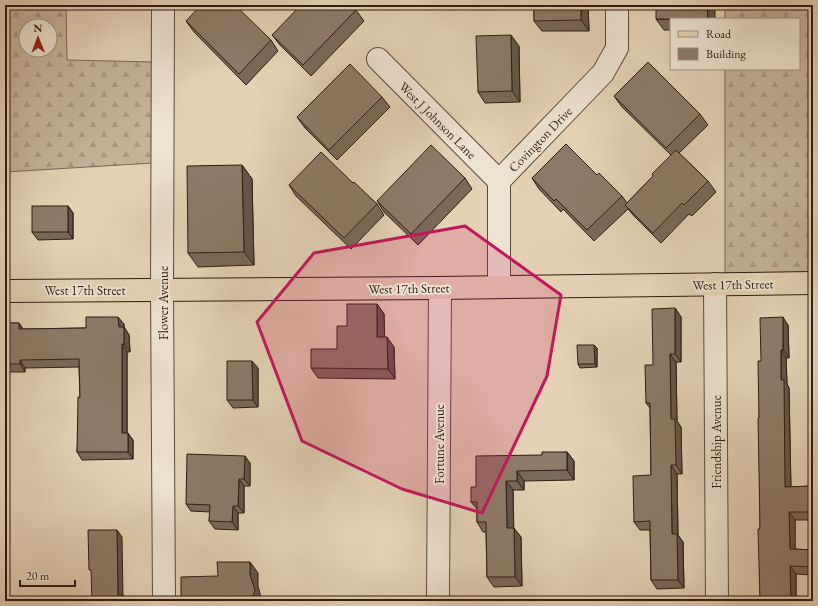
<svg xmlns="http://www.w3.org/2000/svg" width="818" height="606" font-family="'EB Garamond',serif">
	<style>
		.forest { fill: url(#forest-firs); stroke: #7b6756; fill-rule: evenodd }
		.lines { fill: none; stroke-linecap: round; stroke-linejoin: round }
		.minor-casing { stroke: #5d493c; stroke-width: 24 }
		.major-casing { stroke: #301b13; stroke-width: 24 }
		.minor { stroke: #eee2d0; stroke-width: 22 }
		.major { stroke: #e5d2b6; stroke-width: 22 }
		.wall { fill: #7a6959; stroke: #301b13 }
		.shaded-wall { fill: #635549; stroke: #301b13 }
		.building { fill: #8e7a68; stroke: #301b13 }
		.marked { fill: #c2185b; fill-opacity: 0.2; stroke: #c2185b; stroke-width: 3; stroke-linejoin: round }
		.labels { text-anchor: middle; stroke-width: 4; stroke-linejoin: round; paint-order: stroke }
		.street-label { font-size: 13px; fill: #301b13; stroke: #eee2d0 }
	</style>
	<defs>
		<pattern id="forest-firs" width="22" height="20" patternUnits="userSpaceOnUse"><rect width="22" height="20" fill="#c6b39a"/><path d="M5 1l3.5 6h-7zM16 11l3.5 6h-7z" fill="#aa9984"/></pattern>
	</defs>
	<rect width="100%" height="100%" fill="#e5d2b6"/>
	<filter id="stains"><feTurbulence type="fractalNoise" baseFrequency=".005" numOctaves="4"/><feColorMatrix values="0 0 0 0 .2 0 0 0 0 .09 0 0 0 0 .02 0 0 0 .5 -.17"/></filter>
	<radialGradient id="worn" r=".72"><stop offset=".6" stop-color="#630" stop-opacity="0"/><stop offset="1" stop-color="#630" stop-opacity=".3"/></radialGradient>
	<g class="forest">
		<path d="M5,5H66L67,60L154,62L153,163L5,172ZM26,26H50V50H26Z"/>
		<polygon points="725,5 813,5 813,272 725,274 725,69 799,69 799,19 725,19"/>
	</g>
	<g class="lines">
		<defs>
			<g id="minor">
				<polyline points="163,5 162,290 164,601"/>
				<polyline points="378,59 499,181"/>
				<polyline points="715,284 717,601"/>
				<polyline points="499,286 499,181 603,73 617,48 617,5"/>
				<polyline points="438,601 440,288"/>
			</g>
			<polyline id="major" points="5,291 440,288 813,283"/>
		</defs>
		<use href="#minor" class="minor-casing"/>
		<use href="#major" class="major-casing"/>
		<use href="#minor" class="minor"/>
		<use href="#major" class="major"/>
	</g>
	<g class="wall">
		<polygon points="534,5 588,5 589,31 542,31 534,21"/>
		<polygon points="356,10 364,21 311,76 280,45 272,35"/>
		<polygon points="656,19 671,19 671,30 664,30"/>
		<polygon points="186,21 271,40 278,51 246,85 194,32"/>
		<polygon points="519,46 520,102 485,103 478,92"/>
		<polygon points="614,96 700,114 708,125 679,153 708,181 716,192 692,216 689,214 661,243 633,215 628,209 594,241 563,209 561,212 539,189 532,178 597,175 622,196 627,203 653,176 671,155 622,107"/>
		<polygon points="382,97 390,107 337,160 305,128 297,117"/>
		<polygon points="242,165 252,179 254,265 198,267 188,253"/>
		<polygon points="465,178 472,189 418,245 384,212 377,201"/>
		<polygon points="353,183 377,204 384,215 351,249 296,196 289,185"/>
		<polygon points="68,206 73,213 73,239 38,240 32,232"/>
		<polygon points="377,304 384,314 384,337 394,347 395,379 318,378 311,368 337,349 347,326"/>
		<polygon points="675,308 681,317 681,362 676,362 677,421 681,427 682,474 677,474 678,535 683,542 684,588 657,589 651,580 650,530 640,530 634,522 651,475 650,408 646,403"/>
		<polygon points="5,323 19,323 23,329 86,328 124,324 124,327 129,335 130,352 127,352 127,433 133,440 133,459 82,460 77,452 80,397 79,367 25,368 25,372 6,372 5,371"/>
		<polygon points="788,325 789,358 786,358 787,384 789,388 791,487 812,486 813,487 813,520 795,520 795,549 813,550 813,575 796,574 796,601 760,601 760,529 759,418 761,361"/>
		<polygon points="597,348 597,367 580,368 578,364"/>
		<polygon points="258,368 258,407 233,408 227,400"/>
		<polygon points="567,452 574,461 574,480 524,481 524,490 513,490 513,528 521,537 522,586 494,587 487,577 486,532 483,532 477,522 477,509 471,502 476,487 542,455"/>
		<polygon points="250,463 250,486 244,486 244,513 238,513 238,530 215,529 209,521 210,512 191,511 186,504"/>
	</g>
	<g class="shaded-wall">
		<polygon points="581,5 588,5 589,31 581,20"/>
		<polygon points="707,5 715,5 715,19 708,19"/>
		<polygon points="511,35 519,46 520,102 512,91"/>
		<polygon points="242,165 252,179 254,265 244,252"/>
		<polygon points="68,206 73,213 73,239 68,232"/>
		<polygon points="377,304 384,314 385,348 377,337"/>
		<polygon points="675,308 681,317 681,362 675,354"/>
		<polygon points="118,317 124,324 124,335 119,327"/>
		<polygon points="783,317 788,325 789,358 783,350"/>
		<polygon points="19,323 24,330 19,329"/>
		<polygon points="124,327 129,335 130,352 124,344"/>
		<polygon points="387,337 394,347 395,379 388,369"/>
		<polygon points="122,344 127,352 127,440 122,433"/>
		<polygon points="594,345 597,348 597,367 595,364"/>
		<polygon points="781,350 786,358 787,384 789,388 791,495 785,487 781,380"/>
		<polygon points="670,354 676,362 677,421 681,427 682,474 676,465 671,419"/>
		<polygon points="20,360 25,368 25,372 20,364"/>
		<polygon points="252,361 258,368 258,407 253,400"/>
		<polygon points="128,433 133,440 133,459 128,452"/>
		<polygon points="567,452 574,461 574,480 567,470"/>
		<polygon points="245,456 250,463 250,486 244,479"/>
		<polygon points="671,465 677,474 678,535 683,542 684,588 678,580 672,534"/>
		<polygon points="517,471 524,481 524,490 517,481"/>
		<polygon points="239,479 244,486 244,513 238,506"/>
		<polygon points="506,481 513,490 514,537 507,528"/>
		<polygon points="233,506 238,513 238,530 232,522"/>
		<polygon points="789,512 795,520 795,557 790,549"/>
		<polygon points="514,528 521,537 522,586 515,577"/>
		<polygon points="117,530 122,537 123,601 118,595"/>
		<polygon points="250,562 258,573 258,586 262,601 251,601"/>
		<polygon points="790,566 796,574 796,601 791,601"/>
		<polygon points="123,595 128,601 124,601"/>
	</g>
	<g class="building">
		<polygon points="201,5 235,5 271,40 239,74 186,21"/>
		<polygon points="301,5 351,5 356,10 303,65 272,35"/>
		<polygon points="534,5 581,5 581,20 534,21"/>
		<polygon points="656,5 707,5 708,19 656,19"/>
		<polygon points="511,35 512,91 478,92 476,36"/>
		<polygon points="648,62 700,114 666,148 614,96"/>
		<polygon points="350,64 382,97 329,150 297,117"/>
		<polygon points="566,144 597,175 599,173 622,196 587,230 556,199 554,201 532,178"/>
		<polygon points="431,145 465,178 411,234 377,201"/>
		<polygon points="676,150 708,181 684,205 682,203 653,233 625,205 653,176 652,174"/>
		<polygon points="321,152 353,183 354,182 377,204 344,238 289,185"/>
		<polygon points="242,165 244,252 188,253 187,166"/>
		<rect x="32" y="206" width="36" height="26"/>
		<polygon points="347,304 377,304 377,337 387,337 388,369 311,368 311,349 337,349 337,326 347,326"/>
		<polygon points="675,308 675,354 670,354 671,419 675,419 676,465 671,465 672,534 677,534 678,580 651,580 650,521 634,522 633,476 651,475 650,403 646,403 645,365 653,365 652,309"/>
		<polygon points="86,317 118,317 119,327 124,327 124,344 122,344 122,433 128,433 128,452 77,452 78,397 80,397 79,359 20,360 20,364 5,364 5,323 19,323 19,329 86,328"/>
		<polygon points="783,317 783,350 781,350 781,380 784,380 785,487 812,486 813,512 789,512 790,549 813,550 813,567 790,566 791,601 760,601 758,529 760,529 758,418 759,418 758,361 761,361 760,318"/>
		<polygon points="577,345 594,345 595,364 578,364"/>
		<polygon points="227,361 252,361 253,400 227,400"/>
		<polygon points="542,452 567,452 567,470 517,471 517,481 506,481 507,528 514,528 515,577 487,577 486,522 477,522 477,502 471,502 471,487 476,487 476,456 542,455"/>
		<polygon points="187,454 245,456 244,479 239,479 238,506 233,506 232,522 209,521 210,505 186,504"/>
		<polygon points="88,530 117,530 118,595 123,595 124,601 92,601 91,570 89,570"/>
		<polygon points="217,562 250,562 250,575 255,590 251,601 181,601 181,577 218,576"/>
	</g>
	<path class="marked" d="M465,226L561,295L547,376L482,513L402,489L302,441L257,322L314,253Z"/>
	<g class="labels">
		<g class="street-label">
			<text transform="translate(438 120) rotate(45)" y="5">West J Johnson Lane</text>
			<text transform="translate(540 139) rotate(-46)" y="5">Covington Drive</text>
			<text transform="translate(733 284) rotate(-1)" y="5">West 17th Street</text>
			<text transform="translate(409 288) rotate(-1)" y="5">West 17th Street</text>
			<text x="85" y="295">West 17th Street</text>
			<text transform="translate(163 303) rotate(-90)" y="5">Flower Avenue</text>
			<text transform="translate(716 442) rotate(-90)" y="5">Friendship Avenue</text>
			<text transform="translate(439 444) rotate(-90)" y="5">Fortune Avenue</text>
		</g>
	</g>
	<rect width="818" height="606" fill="none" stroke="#e5d2b6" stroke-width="20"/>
	<rect x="6" y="6" width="806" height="594" fill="none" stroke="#301b13" stroke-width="2"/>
	<rect x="10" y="10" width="798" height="586" fill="none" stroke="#301b13"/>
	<rect x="670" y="18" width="130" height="52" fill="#eee2d0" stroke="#a29284"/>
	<rect x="678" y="31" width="20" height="6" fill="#e5d2b6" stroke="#a29284"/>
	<text x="706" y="38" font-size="12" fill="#301b13">Road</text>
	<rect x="678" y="48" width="20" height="12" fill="#8e7a68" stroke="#a29284"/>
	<text x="706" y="58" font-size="12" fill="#301b13">Building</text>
	<g transform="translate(38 38) rotate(359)"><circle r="19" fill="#eee2d0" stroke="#a29284"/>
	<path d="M0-3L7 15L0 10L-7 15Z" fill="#8f2418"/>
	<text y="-6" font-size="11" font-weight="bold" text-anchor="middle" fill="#301b13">N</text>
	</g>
	<path d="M20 580v6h55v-6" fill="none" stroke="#301b13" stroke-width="2"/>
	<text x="26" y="580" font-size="12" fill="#301b13" stroke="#eee2d0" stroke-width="3" paint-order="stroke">20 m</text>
	<rect width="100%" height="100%" filter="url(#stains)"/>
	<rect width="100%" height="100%" fill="url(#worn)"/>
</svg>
